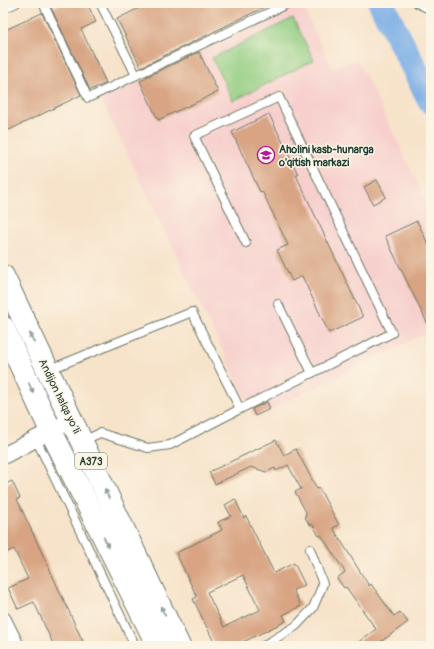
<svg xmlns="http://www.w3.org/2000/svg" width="434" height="649" font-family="Pangolin,sans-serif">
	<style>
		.built { fill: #f7d0cd }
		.green { fill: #92cd82; stroke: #58855b }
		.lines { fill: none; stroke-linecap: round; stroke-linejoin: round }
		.river { stroke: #7aade6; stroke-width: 26 }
		.building { fill: #d8a483; fill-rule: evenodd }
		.service-casing { stroke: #6b7768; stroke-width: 10 }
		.minor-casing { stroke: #6b7768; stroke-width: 18 }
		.trunk-casing { stroke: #6b7768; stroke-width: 24 }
		.service { stroke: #fff; stroke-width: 8 }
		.minor { stroke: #fff; stroke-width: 16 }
		.trunk { stroke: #fff; stroke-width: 22 }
		.oneway { fill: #8f9e9a }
		.labels { text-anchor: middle; stroke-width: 3; stroke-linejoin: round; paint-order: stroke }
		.shield { fill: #fcf5e5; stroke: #617469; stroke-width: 1 }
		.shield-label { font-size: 10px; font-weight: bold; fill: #1f3d34 }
		.poi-label { font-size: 11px; font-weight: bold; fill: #1f3d34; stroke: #fcf5e5; text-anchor: start }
		.street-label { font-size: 11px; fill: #1f3d34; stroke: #fcf5e5 }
	</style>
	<rect width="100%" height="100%" fill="#fcf5e5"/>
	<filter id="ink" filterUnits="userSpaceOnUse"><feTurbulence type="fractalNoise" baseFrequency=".025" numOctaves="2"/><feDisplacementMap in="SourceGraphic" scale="8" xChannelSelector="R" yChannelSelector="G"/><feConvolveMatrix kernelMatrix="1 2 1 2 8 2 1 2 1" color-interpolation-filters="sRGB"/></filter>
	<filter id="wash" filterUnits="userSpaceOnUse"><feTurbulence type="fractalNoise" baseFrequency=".012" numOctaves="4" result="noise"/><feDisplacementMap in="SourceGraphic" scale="16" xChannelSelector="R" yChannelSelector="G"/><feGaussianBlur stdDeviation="0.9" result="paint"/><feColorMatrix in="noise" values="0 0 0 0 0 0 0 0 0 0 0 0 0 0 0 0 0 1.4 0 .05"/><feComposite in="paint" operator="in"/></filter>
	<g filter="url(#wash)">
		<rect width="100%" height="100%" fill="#f7e3ca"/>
		<polygon class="built" points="301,3 332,68 358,60 431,211 431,331 255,417 101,100"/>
		<polygon class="green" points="293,18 314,60 233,101 212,58"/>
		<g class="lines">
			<polyline class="river" points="381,3 431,101"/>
		</g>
		<g id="blocks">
			<g class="building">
				<polygon points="62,3 87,3 96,22 81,29 106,83 90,90 51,8"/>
				<polygon points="149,3 273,3 141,67 117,19"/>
				<polygon points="42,13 81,95 3,133 3,31"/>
				<polygon points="199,52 218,92 158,120 140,81 147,78 146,77"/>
				<polygon points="269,114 298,174 296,175 363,317 329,333 302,276 292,281 277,250 288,245 262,191 260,192 232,132"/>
				<polygon points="377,180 386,197 373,204 364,187"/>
				<polygon points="417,221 431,250 431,331 385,236"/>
				<polygon points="267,402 270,409 255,416 252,409"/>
				<polygon points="276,440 284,455 296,449 317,489 319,488 339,525 333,528 369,586 371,584 394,616 400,612 408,622 375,646 353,646 376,629 346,587 344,588 337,578 345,572 321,535 319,536 313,525 309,524 305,517 306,512 295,492 301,489 288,465 276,471 275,468 266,472 251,467 215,484 209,472"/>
				<polygon points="12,481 20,498 17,499 85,646 54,646 34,602 18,609 8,588 28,579 14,549 3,554 3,485"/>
				<path d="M235,499L244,518L246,516L274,573L294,563L305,585L293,590L301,606L283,615L286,621L235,646H216L193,599L197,597L176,553L222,530L218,522L231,516L225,505ZM243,575L260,610L224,627L207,592Z"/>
			</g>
		</g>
	</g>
	<g filter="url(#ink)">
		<use href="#blocks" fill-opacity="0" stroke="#6b7768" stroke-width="1"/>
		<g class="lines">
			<defs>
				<g id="service">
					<polyline points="43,3 88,98 289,3"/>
					<polyline points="100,3 136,75"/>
					<polyline points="417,3 431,10"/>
					<polyline points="3,9 16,3"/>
					<polyline points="278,304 312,373"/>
					<polyline points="48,370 192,312 240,409 170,445 148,448 100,433 83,441"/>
					<polyline points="240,409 392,333 279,97 194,136 246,243"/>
					<polyline points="36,439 135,646"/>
					<polyline points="263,646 296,626 313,608 323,584 310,549"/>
				</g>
				<g id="minor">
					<polyline points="3,456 72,420"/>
					<polyline points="3,620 16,646"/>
				</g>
				<g id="trunk">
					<polyline points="3,276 179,646"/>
					<polyline points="3,327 51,431 158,646"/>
				</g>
			</defs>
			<use href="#service" class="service-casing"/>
			<use href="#minor" class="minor-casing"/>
			<use href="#trunk" class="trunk-casing"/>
			<use href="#service" class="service"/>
			<use href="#minor" class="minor"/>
			<use href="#trunk" class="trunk"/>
		</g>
		<defs><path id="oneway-solid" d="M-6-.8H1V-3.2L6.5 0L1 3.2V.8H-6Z"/></defs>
		<g class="oneway">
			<use href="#oneway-solid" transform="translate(32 338) rotate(-115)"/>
			<use href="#oneway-solid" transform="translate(31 388) rotate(65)"/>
			<use href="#oneway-solid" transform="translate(107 494) rotate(-116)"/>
			<use href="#oneway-solid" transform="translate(106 542) rotate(64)"/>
			<use href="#oneway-solid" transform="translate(163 611) rotate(-116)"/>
		</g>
	</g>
	<defs>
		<symbol id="university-ring" viewBox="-11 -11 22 22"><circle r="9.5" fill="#fcf5e5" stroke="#b5179e" stroke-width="1.5"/><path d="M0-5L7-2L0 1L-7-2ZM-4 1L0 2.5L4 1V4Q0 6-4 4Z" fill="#b5179e"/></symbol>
	</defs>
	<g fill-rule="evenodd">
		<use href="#university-ring" x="256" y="145" width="20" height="20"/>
	</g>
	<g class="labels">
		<rect class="shield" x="75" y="453" width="32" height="16" rx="3"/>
		<g class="shield-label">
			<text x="91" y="465">A373</text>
		</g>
		<g class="poi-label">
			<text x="279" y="153">Aholini kasb-hunarga<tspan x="279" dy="13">o'qitish markazi</tspan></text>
		</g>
		<g class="street-label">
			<text transform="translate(60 396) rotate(64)" y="4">Andijon halqa yo‘li</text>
		</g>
	</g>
	<rect width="434" height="649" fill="none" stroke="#fcf5e5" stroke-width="16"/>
</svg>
